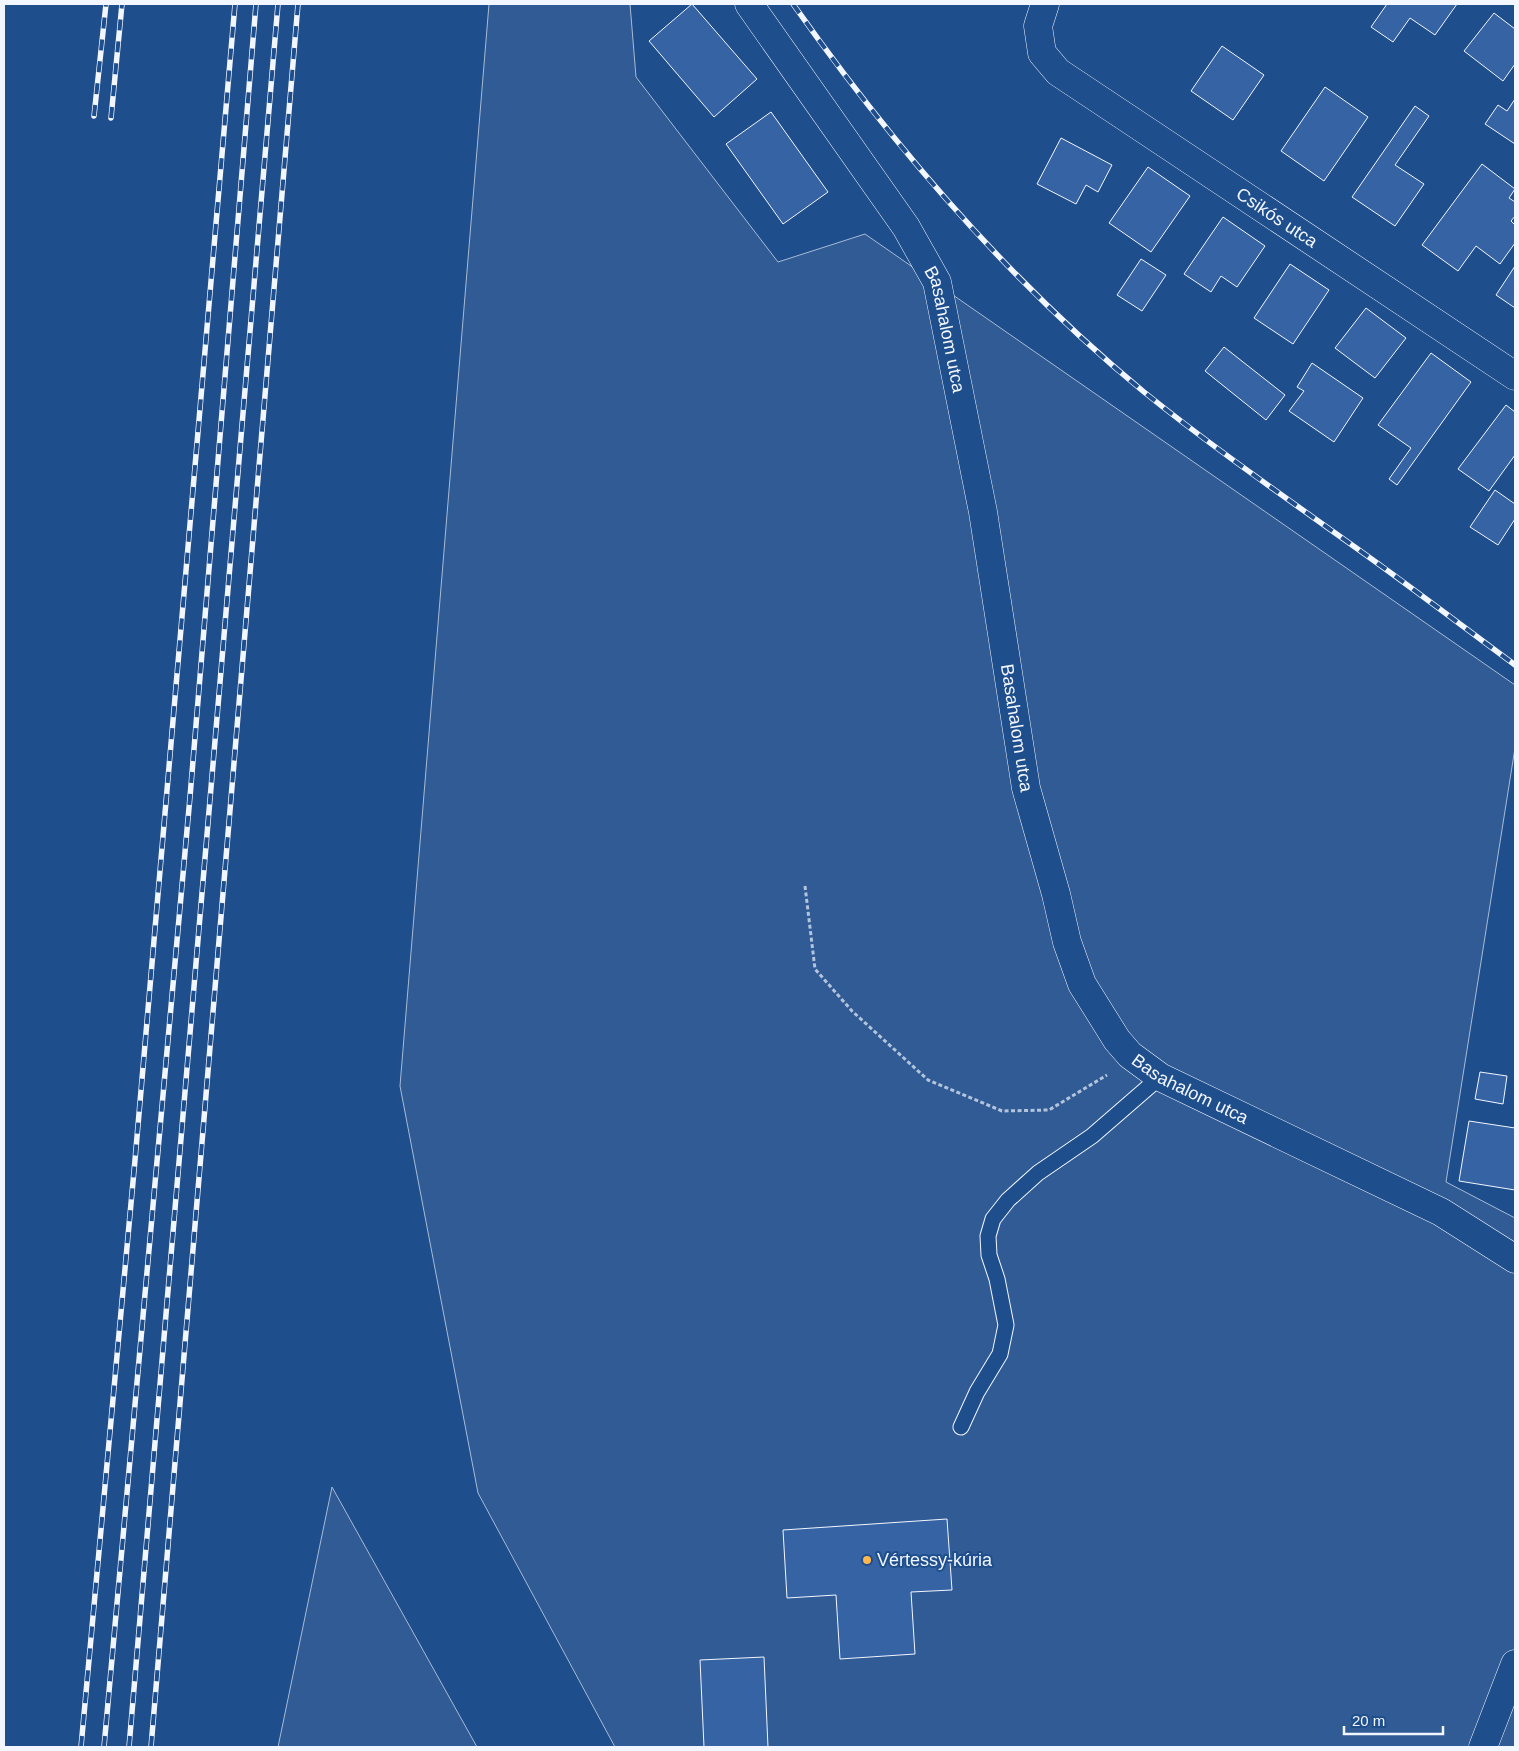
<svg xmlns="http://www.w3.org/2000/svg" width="1519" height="1751" font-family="Helvetica,sans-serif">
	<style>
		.green { fill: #305b95; stroke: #a8bbd7 }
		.building { fill: #3563a3; stroke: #f2f6ff }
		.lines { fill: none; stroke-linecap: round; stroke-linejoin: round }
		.lane-casing { stroke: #f2f6ff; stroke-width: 17 }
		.street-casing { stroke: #f2f6ff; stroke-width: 29 }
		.secondary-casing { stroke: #f2f6ff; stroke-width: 29 }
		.path { stroke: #b3c4dc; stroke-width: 3; stroke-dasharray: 4 2.5; stroke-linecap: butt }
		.lane { stroke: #1f4e8c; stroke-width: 15 }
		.street { stroke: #1f4e8c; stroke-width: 28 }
		.secondary { stroke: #1f4e8c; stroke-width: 28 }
		.rail-casing { stroke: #f2f6ff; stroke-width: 5.5 }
		.rail { stroke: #1f4e8c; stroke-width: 4; stroke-dasharray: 11; stroke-linecap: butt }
		.poi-dot { fill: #ffb74d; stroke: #1f4e8c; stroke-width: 2 }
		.labels { text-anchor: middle; stroke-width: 4; stroke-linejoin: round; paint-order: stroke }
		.street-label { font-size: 18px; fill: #f2f6ff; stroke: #1f4e8c }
		.poi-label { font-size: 18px; fill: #f2f6ff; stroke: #1f4e8c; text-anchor: start }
	</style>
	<rect width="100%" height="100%" fill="#1f4e8c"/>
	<g class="green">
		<polygon points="489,4 630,4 636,77 778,262 865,234 1515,685 1515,748 1446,1182 1515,1218 1515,1747 615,1747 478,1493 400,1086"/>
		<polygon points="332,1487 477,1747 278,1747"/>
	</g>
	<g class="building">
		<polygon points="692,4 757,79 714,117 649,41"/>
		<polygon points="1387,4 1457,4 1435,35 1410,18 1393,42 1371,27"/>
		<polygon points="1494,13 1515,29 1515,64 1503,81 1464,51"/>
		<polygon points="1222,46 1264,75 1233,120 1191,91"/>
		<polygon points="1325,87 1368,117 1324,181 1281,151"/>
		<polygon points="1515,99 1515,144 1485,124 1498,105 1507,111"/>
		<polygon points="1415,106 1429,116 1395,165 1424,184 1395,226 1352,197"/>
		<polygon points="771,112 828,192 783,224 726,144"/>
		<polygon points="1061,138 1112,165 1098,192 1086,185 1076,204 1037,184"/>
		<polygon points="1482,164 1515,189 1509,198 1515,202 1515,216 1511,221 1515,225 1515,243 1500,264 1476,246 1458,271 1422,245"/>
		<polygon points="1148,167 1190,196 1151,252 1109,223"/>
		<polygon points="1223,217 1265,246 1237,287 1221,276 1211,292 1184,274"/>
		<polygon points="1141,259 1166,275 1142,311 1117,295"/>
		<polygon points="1290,264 1329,290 1293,344 1254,318"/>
		<polygon points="1515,266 1515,308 1496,295"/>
		<polygon points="1366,308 1406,338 1375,378 1335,348"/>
		<polygon points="1224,347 1285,395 1266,420 1205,371"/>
		<polygon points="1431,353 1471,382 1397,485 1389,479 1411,448 1378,425"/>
		<polygon points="1312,363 1363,398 1334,442 1289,411 1304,391 1297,387"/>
		<polygon points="1506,405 1515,412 1515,455 1489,491 1458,469"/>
		<polygon points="1495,490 1515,504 1515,519 1498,545 1470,527"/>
		<polygon points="1480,1072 1507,1076 1503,1104 1475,1099"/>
		<polygon points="1469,1121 1515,1128 1515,1190 1459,1181"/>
		<polygon points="947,1519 952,1590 911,1592 915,1654 840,1659 836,1595 787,1598 783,1530"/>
		<polygon points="764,1657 768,1747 704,1747 700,1660"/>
	</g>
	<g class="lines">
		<defs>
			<polyline id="lane" points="961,1427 977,1392 1000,1354 1006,1325 997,1279 989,1255 988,1236 993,1219 1008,1200 1038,1173 1092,1136 1160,1077"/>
			<g id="street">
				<path id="s1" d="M749,4L906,227L937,282L983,512L1026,788L1056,894L1067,942L1082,984L1117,1040L1130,1055L1160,1077L1441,1212L1515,1259"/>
				<path id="s2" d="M1045,4L1038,26L1042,53L1058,72L1515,376"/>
			</g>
			<polyline id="secondary" points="1483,1747 1515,1664"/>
		</defs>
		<use href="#lane" class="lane-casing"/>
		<use href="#street" class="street-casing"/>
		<use href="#secondary" class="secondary-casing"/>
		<polyline class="path" points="805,886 815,969 852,1011 928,1080 1002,1111 1049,1110 1107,1075"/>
		<use href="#lane" class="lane"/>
		<use href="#street" class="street"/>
		<use href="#secondary" class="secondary"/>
		<defs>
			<g id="rail">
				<path d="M793,4C894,147 1009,281 1144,392C1211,446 1282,495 1352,545C1407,584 1461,625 1515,665"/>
				<polyline points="94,116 106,4"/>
				<polyline points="111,118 122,4"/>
				<polyline points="81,1747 135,1160 235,4"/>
				<polyline points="104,1747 190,797 256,4"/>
				<polyline points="129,1747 278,4"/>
				<polyline points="151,1747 298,4"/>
			</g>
		</defs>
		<use href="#rail" class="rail-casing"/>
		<use href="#rail" class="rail"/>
	</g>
	<circle class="poi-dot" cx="867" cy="1560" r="5"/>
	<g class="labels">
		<g class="street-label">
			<text dy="6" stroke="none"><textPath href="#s2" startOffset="338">Csikós utca</textPath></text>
			<text dy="6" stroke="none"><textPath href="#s1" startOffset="384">Basahalom utca</textPath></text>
			<text dy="6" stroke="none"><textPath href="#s1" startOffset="789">Basahalom utca</textPath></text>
			<text dy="6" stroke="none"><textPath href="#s1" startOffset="1209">Basahalom utca</textPath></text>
		</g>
		<g class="poi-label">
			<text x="877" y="1566">Vértessy-kúria</text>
		</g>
	</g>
	<rect width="1519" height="1751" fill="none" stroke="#f2f6ff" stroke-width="10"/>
	<path d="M1344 1726v8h99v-8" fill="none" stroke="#f2f6ff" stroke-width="2.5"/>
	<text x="1352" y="1726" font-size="15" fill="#f2f6ff" stroke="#1f4e8c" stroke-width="4" paint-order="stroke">20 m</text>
</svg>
